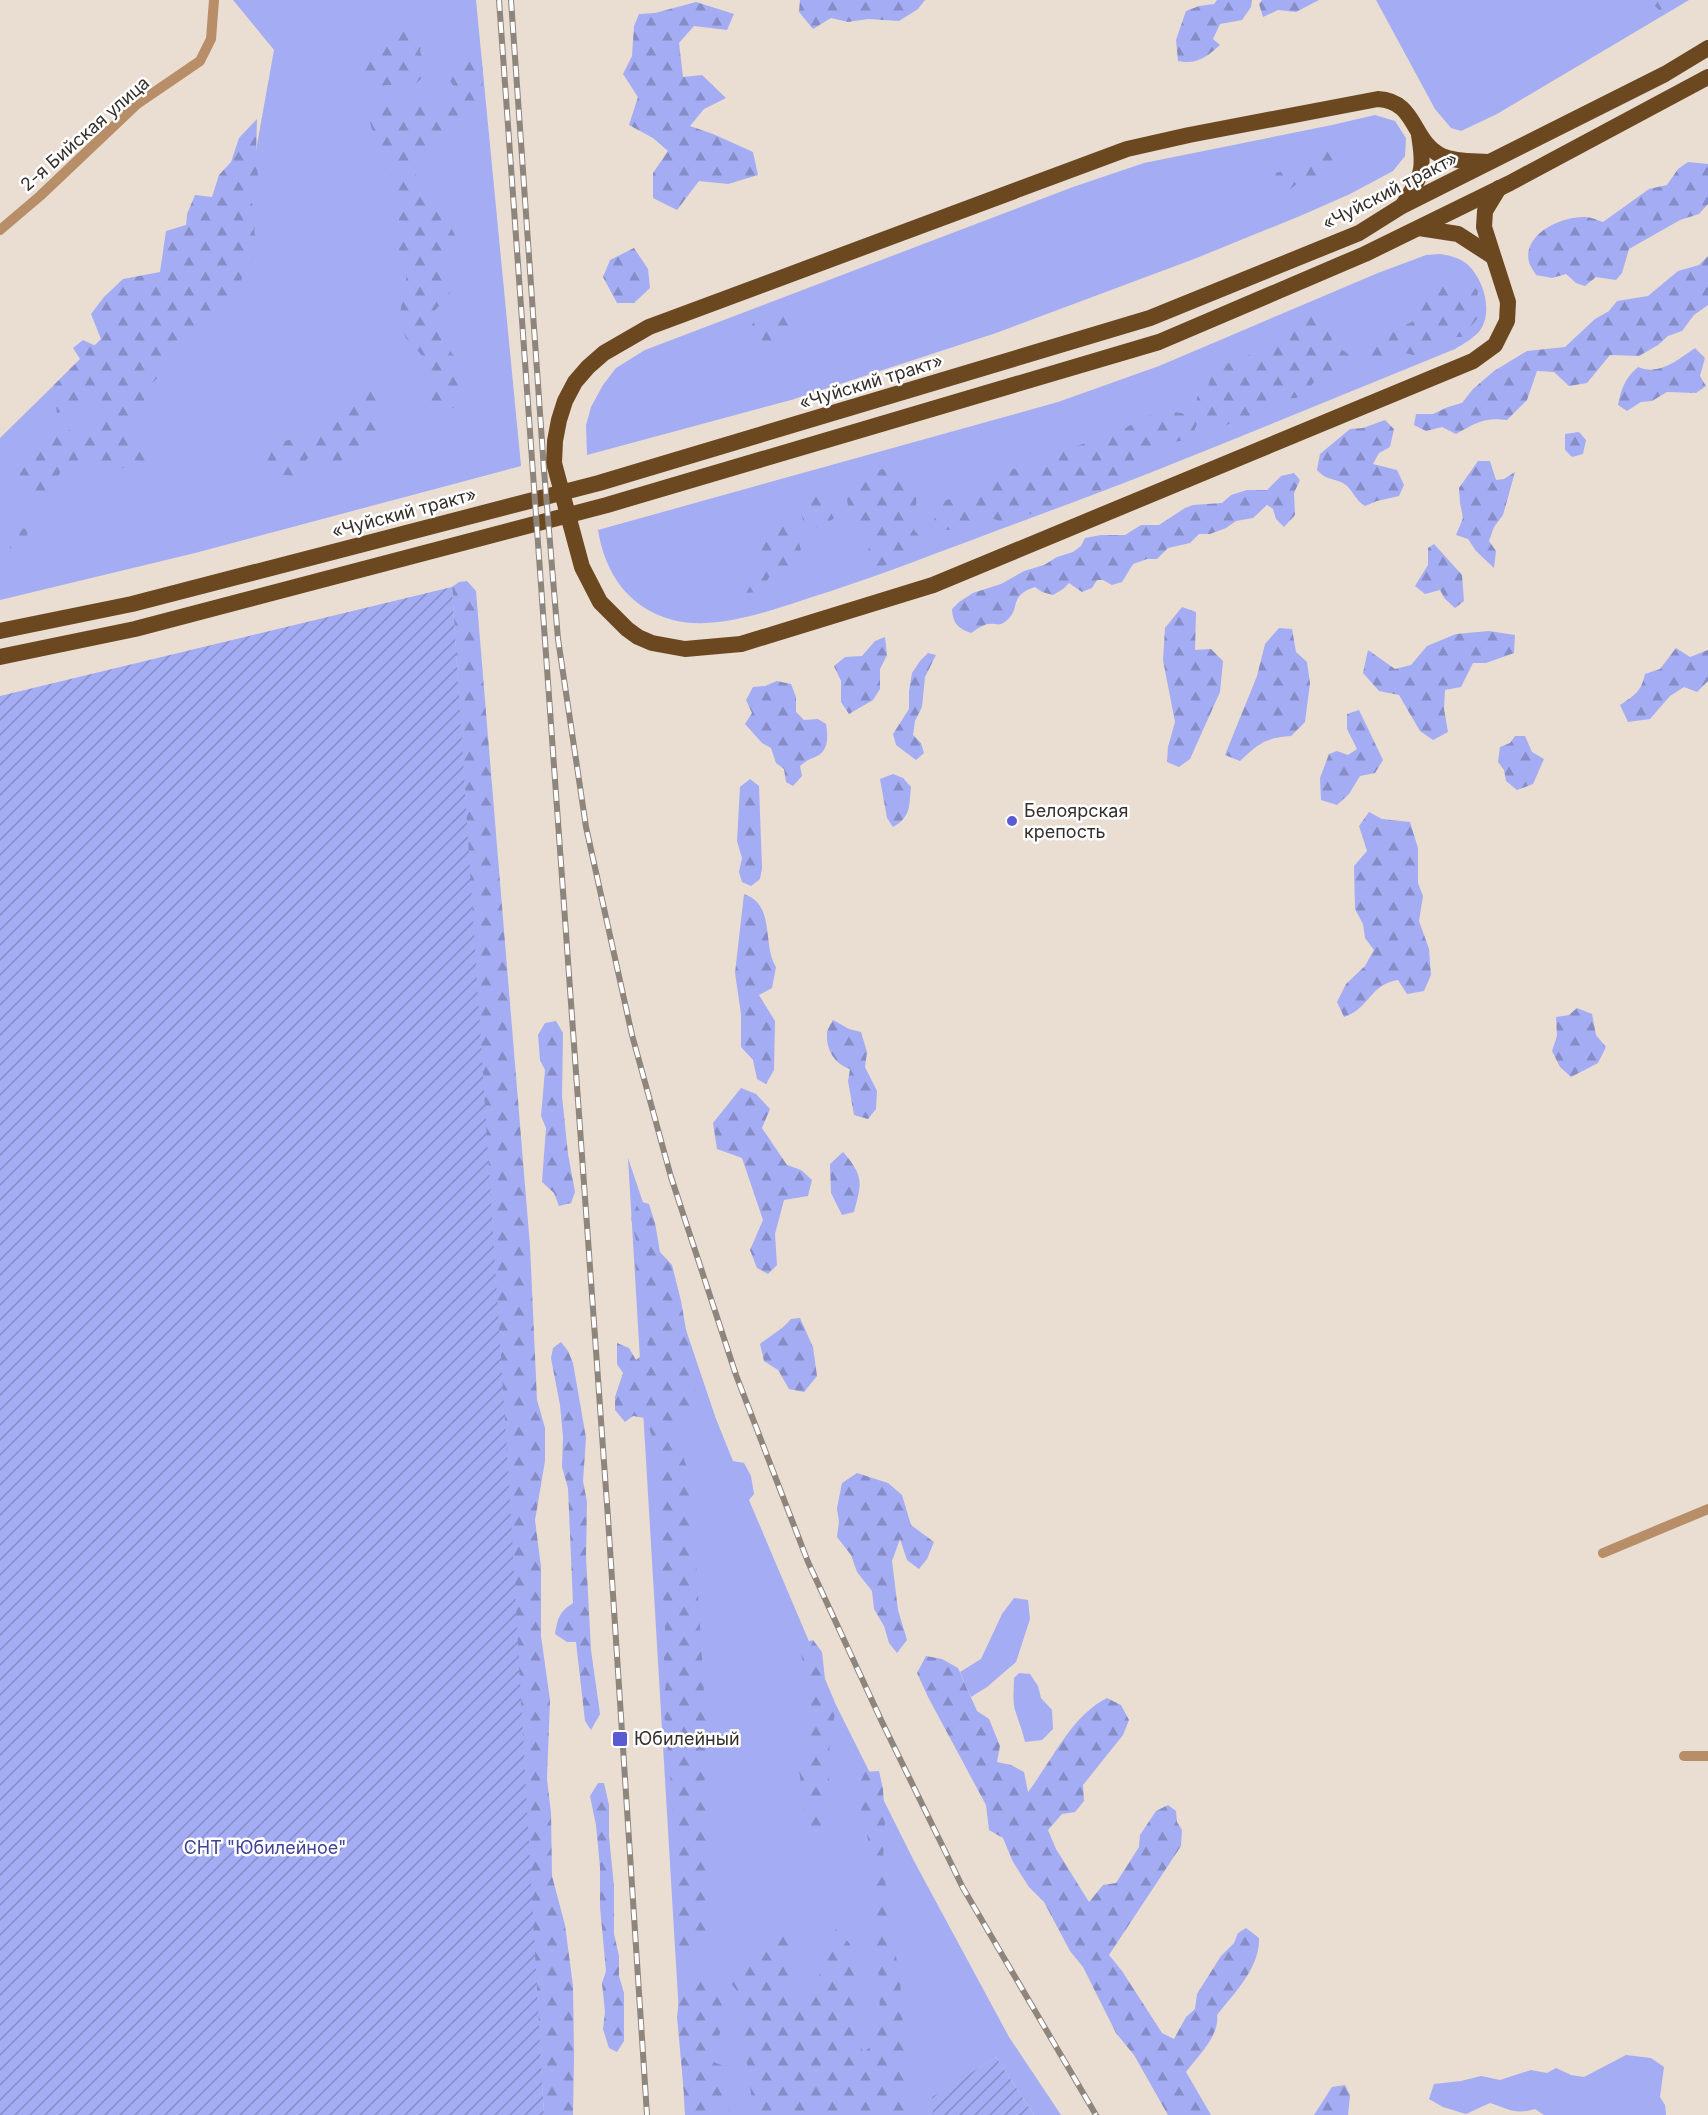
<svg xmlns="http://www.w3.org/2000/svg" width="1708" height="2115" font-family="Inter,sans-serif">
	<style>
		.green { fill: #a4acf3 }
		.forest { fill: url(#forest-firs) }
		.garden { fill: url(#garden-furrows) }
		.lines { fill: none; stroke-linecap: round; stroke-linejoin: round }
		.minor { stroke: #b78e67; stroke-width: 10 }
		.trunk { stroke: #6c4821; stroke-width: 16 }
		.rail-casing { stroke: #8e857d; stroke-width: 6 }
		.rail { stroke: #fff; stroke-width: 4; stroke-dasharray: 11; stroke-linecap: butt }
		.poi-dot { fill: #5b5ad2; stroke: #fff; stroke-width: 2 }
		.labels { text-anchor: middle; stroke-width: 5; stroke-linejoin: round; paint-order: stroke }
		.street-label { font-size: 18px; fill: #35302b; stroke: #fff }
		.poi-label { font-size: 18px; fill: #35302b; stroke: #fff; text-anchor: start }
		.park-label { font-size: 18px; fill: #414395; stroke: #fff }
	</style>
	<defs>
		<pattern id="forest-firs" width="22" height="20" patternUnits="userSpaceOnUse" patternTransform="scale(1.5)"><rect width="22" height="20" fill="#a4acf3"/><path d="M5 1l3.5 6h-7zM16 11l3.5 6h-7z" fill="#868cc5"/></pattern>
		<pattern id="garden-furrows" width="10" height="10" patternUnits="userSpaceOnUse" patternTransform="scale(1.5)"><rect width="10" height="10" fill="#a4acf3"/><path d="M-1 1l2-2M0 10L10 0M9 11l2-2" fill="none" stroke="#868cc5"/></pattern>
	</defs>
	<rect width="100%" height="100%" fill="#eaddd2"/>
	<g class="green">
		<polygon points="233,0 476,0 521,466 195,553 0,600 0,438 248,195 274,50"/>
		<polygon points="1376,0 1689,0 1497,114 1461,131 1451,128 1435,109"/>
		<polygon points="1375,115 1395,121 1406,138 1405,156 1393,171 1350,194 1300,216 1194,259 996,333 791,400 587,455 586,425 591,407 603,385 616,368 645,350 1073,187 1144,163 1332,125"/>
		<path d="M1441,254C1451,256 1460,258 1467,264C1483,278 1493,310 1481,329C1476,337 1463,344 1455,349C1354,390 1253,432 1152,472C1092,496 1032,517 972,540C918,560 864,581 809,598C769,611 716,631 673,620C628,608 605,573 598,530L1058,402L1159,366L1378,273L1426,255Z"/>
		<polygon points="628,1158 716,1419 733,1461 744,1463 751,1476 754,1494 749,1500 836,1705 914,1861 1009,2037 1061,2115 1034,2115 996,2057 933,2097 933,2115 685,2115"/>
		<polygon points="1014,1598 1028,1600 1030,1619 1016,1662 987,1687 971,1697 960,1672 981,1659 1002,1614"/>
		<path d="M1019,1673L1030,1674L1038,1686L1041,1698L1052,1710L1053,1729L1042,1740L1025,1742C1023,1732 1019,1723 1016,1713C1012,1703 1014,1689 1014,1678Z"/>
		<path d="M1626,2055L1651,2058L1664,2067L1660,2097L1665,2105L1666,2115H1544L1535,2109C1516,2115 1508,2109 1490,2103L1466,2114L1443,2107L1429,2099L1434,2084L1461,2081L1481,2076L1500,2080L1531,2070L1547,2073L1556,2068L1571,2075L1584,2077Z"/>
	</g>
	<g class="forest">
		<polygon points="800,0 925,0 918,9 899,21 868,19 848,22 831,18 813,29 799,12"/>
		<path d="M1217,0H1252L1251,7L1242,20L1220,24L1213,39L1220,45C1207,57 1196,65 1178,61L1176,40L1186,11L1199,6L1214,4Z"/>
		<polygon points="1262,0 1319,0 1296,12 1278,10 1263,17 1259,4"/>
		<polygon points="1652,0 1679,0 1670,8 1659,10 1651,2"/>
		<polygon points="696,2 734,14 727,30 694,26 679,43 683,77 702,75 726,98 704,109 690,126 713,134 753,152 758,175 728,184 699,181 677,210 653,198 653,173 668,151 653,138 629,125 638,97 623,74 632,56 634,26 639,14 655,13"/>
		<polygon points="408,27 422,34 420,52 425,61 424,76 411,88 396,84 382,86 368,79 360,61 364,53 390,29"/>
		<polygon points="473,56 483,68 482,99 469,112 451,119 447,139 431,158 412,155 416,177 448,222 457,239 446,259 450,270 450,293 431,315 439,336 469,376 456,407 435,414 423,398 428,362 406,338 399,319 408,268 399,253 399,220 390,164 375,139 367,113 379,104 387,104 400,112 409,111 423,101 436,114 447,104 456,90 445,73 457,61"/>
		<polygon points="257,119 256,158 258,176 250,201 259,214 254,230 258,251 240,282 228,294 224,310 217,322 198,325 168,353 167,369 149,386 139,420 125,434 150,447 151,460 142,469 77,465 61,471 49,492 32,500 17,490 20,474 30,458 35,443 51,432 67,429 86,437 102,428 100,406 74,408 57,413 53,386 80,359 73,348 83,340 100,348 101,339 91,314 104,297 123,279 160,272 166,231 186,225 187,214 195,195 212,197 219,175 231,162 239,138"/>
		<path d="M1332,148L1340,161L1329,178C1306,176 1301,179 1284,195L1273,190L1276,173L1299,167L1311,150Z"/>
		<path d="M1688,162L1708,164V204L1699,214L1680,220L1629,249L1622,273L1616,280L1596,277L1585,286L1576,283L1566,274L1552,278L1536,275C1534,271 1530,266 1529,262C1522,234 1562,216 1585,217C1591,217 1597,220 1603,222L1649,189L1667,185L1678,169Z"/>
		<polygon points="634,248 648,269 650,288 634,303 617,303 603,277 610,260"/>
		<path d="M1708,256V305L1694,315L1682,331L1668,336L1658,345L1639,356L1610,355L1587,383L1569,386L1554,372L1537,371L1527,400L1507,420C1484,417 1476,423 1456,434L1442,427L1426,431L1414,425L1416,414H1433L1448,407L1462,403L1473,389L1494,371L1527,351L1565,347L1595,319L1609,311L1617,301L1648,296L1678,271L1699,265Z"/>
		<path d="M1433,282C1448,291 1454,288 1469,282L1478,291L1476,302L1477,319L1462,337H1449L1418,356L1404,353L1377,365L1367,361L1376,341L1417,319L1420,312L1413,303L1421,292Z"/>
		<path d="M1319,311L1333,320L1334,330L1331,342L1351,356L1345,371L1326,385L1314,382C1302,399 1298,400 1278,397L1262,414L1244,423L1233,422L1217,430L1204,426L1203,411L1196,407L1197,397L1208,386L1214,368L1242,359L1272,342L1290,335L1304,315Z"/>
		<polygon points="784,314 797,320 797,335 782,338 756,352 747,337 753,323"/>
		<path d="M1695,348L1705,358L1700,376L1706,386L1696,393L1667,392L1652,401L1641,402L1627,411L1618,405C1621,389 1625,378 1638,367C1660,376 1677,360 1695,348Z"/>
		<polygon points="358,386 375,388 384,406 377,428 377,446 358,460 336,465 308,458 294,476 277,474 267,461 277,442 314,436 335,416"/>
		<polygon points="1168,411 1193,415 1197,424 1191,438 1175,442 1162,450 1131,462 1117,479 1101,490 1074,494 1047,509 1002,522 986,516 966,529 944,530 934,519 944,501 986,487 1008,470 1037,465 1059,452 1119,432 1144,417"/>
		<path d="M1385,420L1394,429L1390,447L1379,453L1373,464L1397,470L1404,485L1399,496L1377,501L1365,506C1355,500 1354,492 1346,485C1335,477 1328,482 1317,470L1320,454L1350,429L1363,428Z"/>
		<polygon points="1579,432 1586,440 1583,454 1572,457 1565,450 1565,434"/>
		<polygon points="1478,461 1490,461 1496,480 1504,479 1515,472 1503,515 1494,527 1489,541 1496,551 1494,568 1476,551 1468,539 1456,535 1463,518 1460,503 1459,488"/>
		<path d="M882,469L912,477L917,491L914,530L922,539L921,548H907C898,563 889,566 872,567L866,555L873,539L850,519L844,480Z"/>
		<path d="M1294,473L1300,480L1294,493L1295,515L1284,527L1276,519L1273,509L1267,505L1253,518L1236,521L1226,528L1210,534H1199L1190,543L1168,548L1157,559H1147L1133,564L1122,582L1112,585L1103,580H1097L1092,588L1082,592L1069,583L1063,589L1053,595L1042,592L1035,587C1007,596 1022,609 1006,621C999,627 996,623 988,624C982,625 976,630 971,633C958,628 953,624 952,609L959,602L973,593L1001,584L1024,571L1044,565L1057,557L1073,552L1081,546L1085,538L1101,535H1125L1141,525H1159L1185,508L1193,505L1222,503L1231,495L1247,490H1267L1281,476Z"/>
		<polygon points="810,490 822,490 825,503 834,518 821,530 803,520 798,503"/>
		<polygon points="771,526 787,526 798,540 805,563 792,571 775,569 759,592 744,593 744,580 761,561 762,541"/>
		<polygon points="11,527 26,529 29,541 19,551 10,548"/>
		<polygon points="1434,544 1462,575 1464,601 1455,608 1445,599 1440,590 1425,594 1415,586 1428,565 1428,548"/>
		<polygon points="467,581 476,591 530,1246 537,1400 545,1428 545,1461 535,1520 541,1567 541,1636 550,1700 547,1779 551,1813 552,1876 565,1925 573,1986 574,2056 573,2115 544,2115 452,587 459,582"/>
		<polygon points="1182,607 1196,612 1195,650 1211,649 1223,661 1220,692 1190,759 1179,767 1167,762 1168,747 1175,722 1163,660 1165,628"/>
		<path d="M1279,628L1292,629L1296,652L1307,662L1310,683L1305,722L1291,736C1265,738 1259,743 1240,761L1225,755L1257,676L1265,644Z"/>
		<polygon points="1489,631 1515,635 1514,653 1486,663 1473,663 1461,687 1445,690 1444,709 1448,732 1433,740 1420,731 1399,695 1379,691 1363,673 1368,650 1395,669 1411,665 1427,646 1456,634"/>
		<polygon points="885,637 887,655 880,669 880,689 873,700 849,714 841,702 841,681 834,666 845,657 862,656 875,641"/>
		<path d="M1676,648L1690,657L1708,650V681L1697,692L1684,687L1670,696L1650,719L1628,722L1620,705C1635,695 1641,692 1645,674L1660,669Z"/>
		<polygon points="928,653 936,655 925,677 922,707 915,721 913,735 921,743 924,753 916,760 896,745 893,734 909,709 909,691 912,673 920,661"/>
		<path d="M777,681L791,684L796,697V712L804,720L818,719L826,724C828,735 829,751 817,756C809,760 808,759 800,766L802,776L793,786L786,782L784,769L776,763L771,748L762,743L745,724L752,713L746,700L753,687L765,686Z"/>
		<polygon points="1359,710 1383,760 1375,773 1360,776 1349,794 1337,805 1321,800 1320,778 1329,754 1337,751 1348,755 1357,749 1347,729 1347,714"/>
		<polygon points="1515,736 1525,736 1532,752 1544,759 1533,784 1517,790 1506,781 1504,770 1498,762 1500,747 1510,743"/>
		<path d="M893,774L903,778L911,787C909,806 911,817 893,827L887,818L880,779Z"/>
		<polygon points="750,779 759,786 762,868 760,879 751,886 742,882 739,872 742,858 737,841 740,787"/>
		<path d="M1369,812L1382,819L1410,822L1418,848V883L1423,896L1419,921L1429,949L1431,975L1424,991L1407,994L1398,980C1370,984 1369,1009 1344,1017L1337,1002L1346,984L1365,966L1374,950L1365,938L1363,924L1355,909L1354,866L1367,851L1359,826Z"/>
		<path d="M744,894C776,905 762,945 776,967L772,988L759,995L775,1021L774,1070L766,1084L757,1079L753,1060L741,1047V1014L735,973Z"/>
		<polygon points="1577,1008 1592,1014 1596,1035 1606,1047 1598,1063 1571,1077 1560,1067 1552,1051 1557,1036 1556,1017 1569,1015"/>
		<path d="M833,1020L849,1029L861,1032L867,1052L865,1067L877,1091L876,1109L868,1119L854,1115L848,1081L850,1069C835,1064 826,1050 827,1034C827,1029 831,1024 833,1020Z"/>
		<polygon points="556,1021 563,1033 562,1096 568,1154 575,1192 571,1203 559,1206 554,1193 542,1182 546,1128 541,1116 545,1070 540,1060 538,1035 545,1023"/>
		<polygon points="741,1088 756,1094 770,1109 762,1128 787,1165 801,1170 812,1180 808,1196 784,1200 775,1234 777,1265 768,1274 757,1268 750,1250 763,1220 742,1158 717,1149 713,1123"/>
		<path d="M843,1152C864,1176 862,1183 854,1212L842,1215L831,1193L830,1164Z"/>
		<path d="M639,1201L649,1204L655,1223L660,1252L672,1265L681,1301L692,1364V1382L699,1397L695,1414L681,1424L677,1438L691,1480L708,1758L704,1783L712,1853V1939L708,1948C698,1952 691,1954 680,1952L677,1944L671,1783L663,1702L668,1670L664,1661L665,1628L658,1509L657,1449L645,1418L633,1416L625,1422L615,1410V1397L623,1373L617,1364V1343L629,1348L636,1360L647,1351L648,1334L640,1299L635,1262L637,1245L631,1218Z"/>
		<path d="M800,1318L813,1347L817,1376L804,1392L789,1389L778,1370L764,1361L760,1344C771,1335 783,1329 791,1319Z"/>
		<path d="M561,1342L568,1351L573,1363L586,1438L583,1481L587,1502L586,1556L591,1650L600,1714L591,1730L585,1721L576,1642H567L555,1634C558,1618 559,1612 573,1603L568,1488L562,1467L563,1437L560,1405L551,1358L553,1348Z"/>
		<polygon points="857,1473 888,1483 902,1495 911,1525 934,1542 927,1559 919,1569 907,1560 900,1539 892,1561 898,1610 907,1640 897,1653 889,1643 884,1626 874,1609 872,1591 857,1572 851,1555 837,1537 839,1522 837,1508 842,1483"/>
		<polygon points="813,1640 822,1652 827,1697 836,1705 829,1752 829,1803 819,1834 807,1836 799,1769 807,1750 810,1695 799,1644"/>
		<path d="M926,1656L942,1659L958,1668L977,1711L989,1719L1000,1746L997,1762L1011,1765L1024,1772L1028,1792C1052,1761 1071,1716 1107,1698L1121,1705L1129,1720L1123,1735L1083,1785L1084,1801L1075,1812L1062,1814L1048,1830L1056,1849L1089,1902L1103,1885L1116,1883L1139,1847L1140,1835L1156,1811L1168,1805L1176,1811L1177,1822L1182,1830L1181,1846L1109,1955L1122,1971L1162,2033L1174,2039L1186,2017L1195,2009L1197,1994L1221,1956L1234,1943L1238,1933L1246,1928L1259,1938C1260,1968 1234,1993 1217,2015C1220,2036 1197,2057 1186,2072L1211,2115H1168L1134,2055L1116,2033L1083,1967L1070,1951L1044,1902L1029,1887L1013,1862L1003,1838L989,1830L986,1805L928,1697L917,1673Z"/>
		<polygon points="879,1771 883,1789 885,1823 883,1860 889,1913 900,1980 909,2115 754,2115 737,1991 727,1978 736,1963 749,1954 760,1949 771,1932 788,1937 794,1963 794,2004 805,2008 821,1971 824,1940 836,1929 850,1944 857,1981 856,2029 863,2053 874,2044 879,2022 880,1990 875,1943 872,1857 857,1790 865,1772"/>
		<polygon points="598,1783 604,1783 609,1805 609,1836 614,1887 614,1934 619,1956 619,1976 624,1993 624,2041 617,2052 609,2048 603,2029 605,2012 602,1983 606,1971 600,1907 600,1867 596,1825 590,1796"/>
		<polygon points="704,1972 721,1996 723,2010 722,2028 709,2060 728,2068 729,2115 686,2115 677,2017 681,1983 692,1974"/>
		<polygon points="1345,2085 1350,2095 1348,2115 1314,2115 1332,2087"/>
	</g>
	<g class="garden">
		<polygon points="452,587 510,1500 544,2115 0,2115 0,696"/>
		<polygon points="996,2057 1034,2115 933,2115 932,2097"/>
	</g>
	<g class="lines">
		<g class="minor">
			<polyline points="0,230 40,196 137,104 200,61 211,39 214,0"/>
			<polyline points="1603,1553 1708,1509"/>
			<polyline points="1684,1756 1708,1756"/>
		</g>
		<g class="trunk">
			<path d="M1488,162C1473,161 1456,162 1442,156C1411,141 1417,101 1378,99L1189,135L1127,149L649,327L604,353L588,367L575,382L565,401L559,420L555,441L554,463L582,567L600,602L627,629L638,637L652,643L685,649L741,644L933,585L1473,361L1495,345L1507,321L1508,302L1484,227L1485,211L1499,188"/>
			<path d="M1403,205C1422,174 1425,172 1419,135"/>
			<polyline points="1419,228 1458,234 1492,256"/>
			<polyline points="0,631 132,604 599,483 1150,318 1359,233 1402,206 1665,74 1708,48"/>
			<polyline points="0,657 135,629 607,505 1159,342 1365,254 1510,183 1708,77"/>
		</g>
		<defs>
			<g id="rail">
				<polyline points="499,0 608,1518 647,2115"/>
				<polyline points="511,0 544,470 558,639 586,827 632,1035 671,1177 736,1375 808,1562 882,1722 963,1888 1096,2115"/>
			</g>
		</defs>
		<use href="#rail" class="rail-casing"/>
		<use href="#rail" class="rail"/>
	</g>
	<g class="poi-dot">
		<circle cx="1012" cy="821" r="6"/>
		<rect x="612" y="1731" width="16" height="16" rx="3"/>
	</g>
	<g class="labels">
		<g class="street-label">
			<text transform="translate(85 134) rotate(-41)" y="6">2-я Бийская улица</text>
			<text transform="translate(1390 191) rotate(-27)" y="6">«Чуйский тракт»</text>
			<text transform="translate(871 382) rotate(-17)" y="6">«Чуйский тракт»</text>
			<text transform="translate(404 513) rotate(-15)" y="6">«Чуйский тракт»</text>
		</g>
		<g class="poi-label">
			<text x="1024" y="817">Белоярская<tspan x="1024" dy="21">крепость</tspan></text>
			<text x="634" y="1745">Юбилейный</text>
		</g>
		<g class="park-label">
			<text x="265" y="1854">СНТ "Юбилейное"</text>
		</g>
	</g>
</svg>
